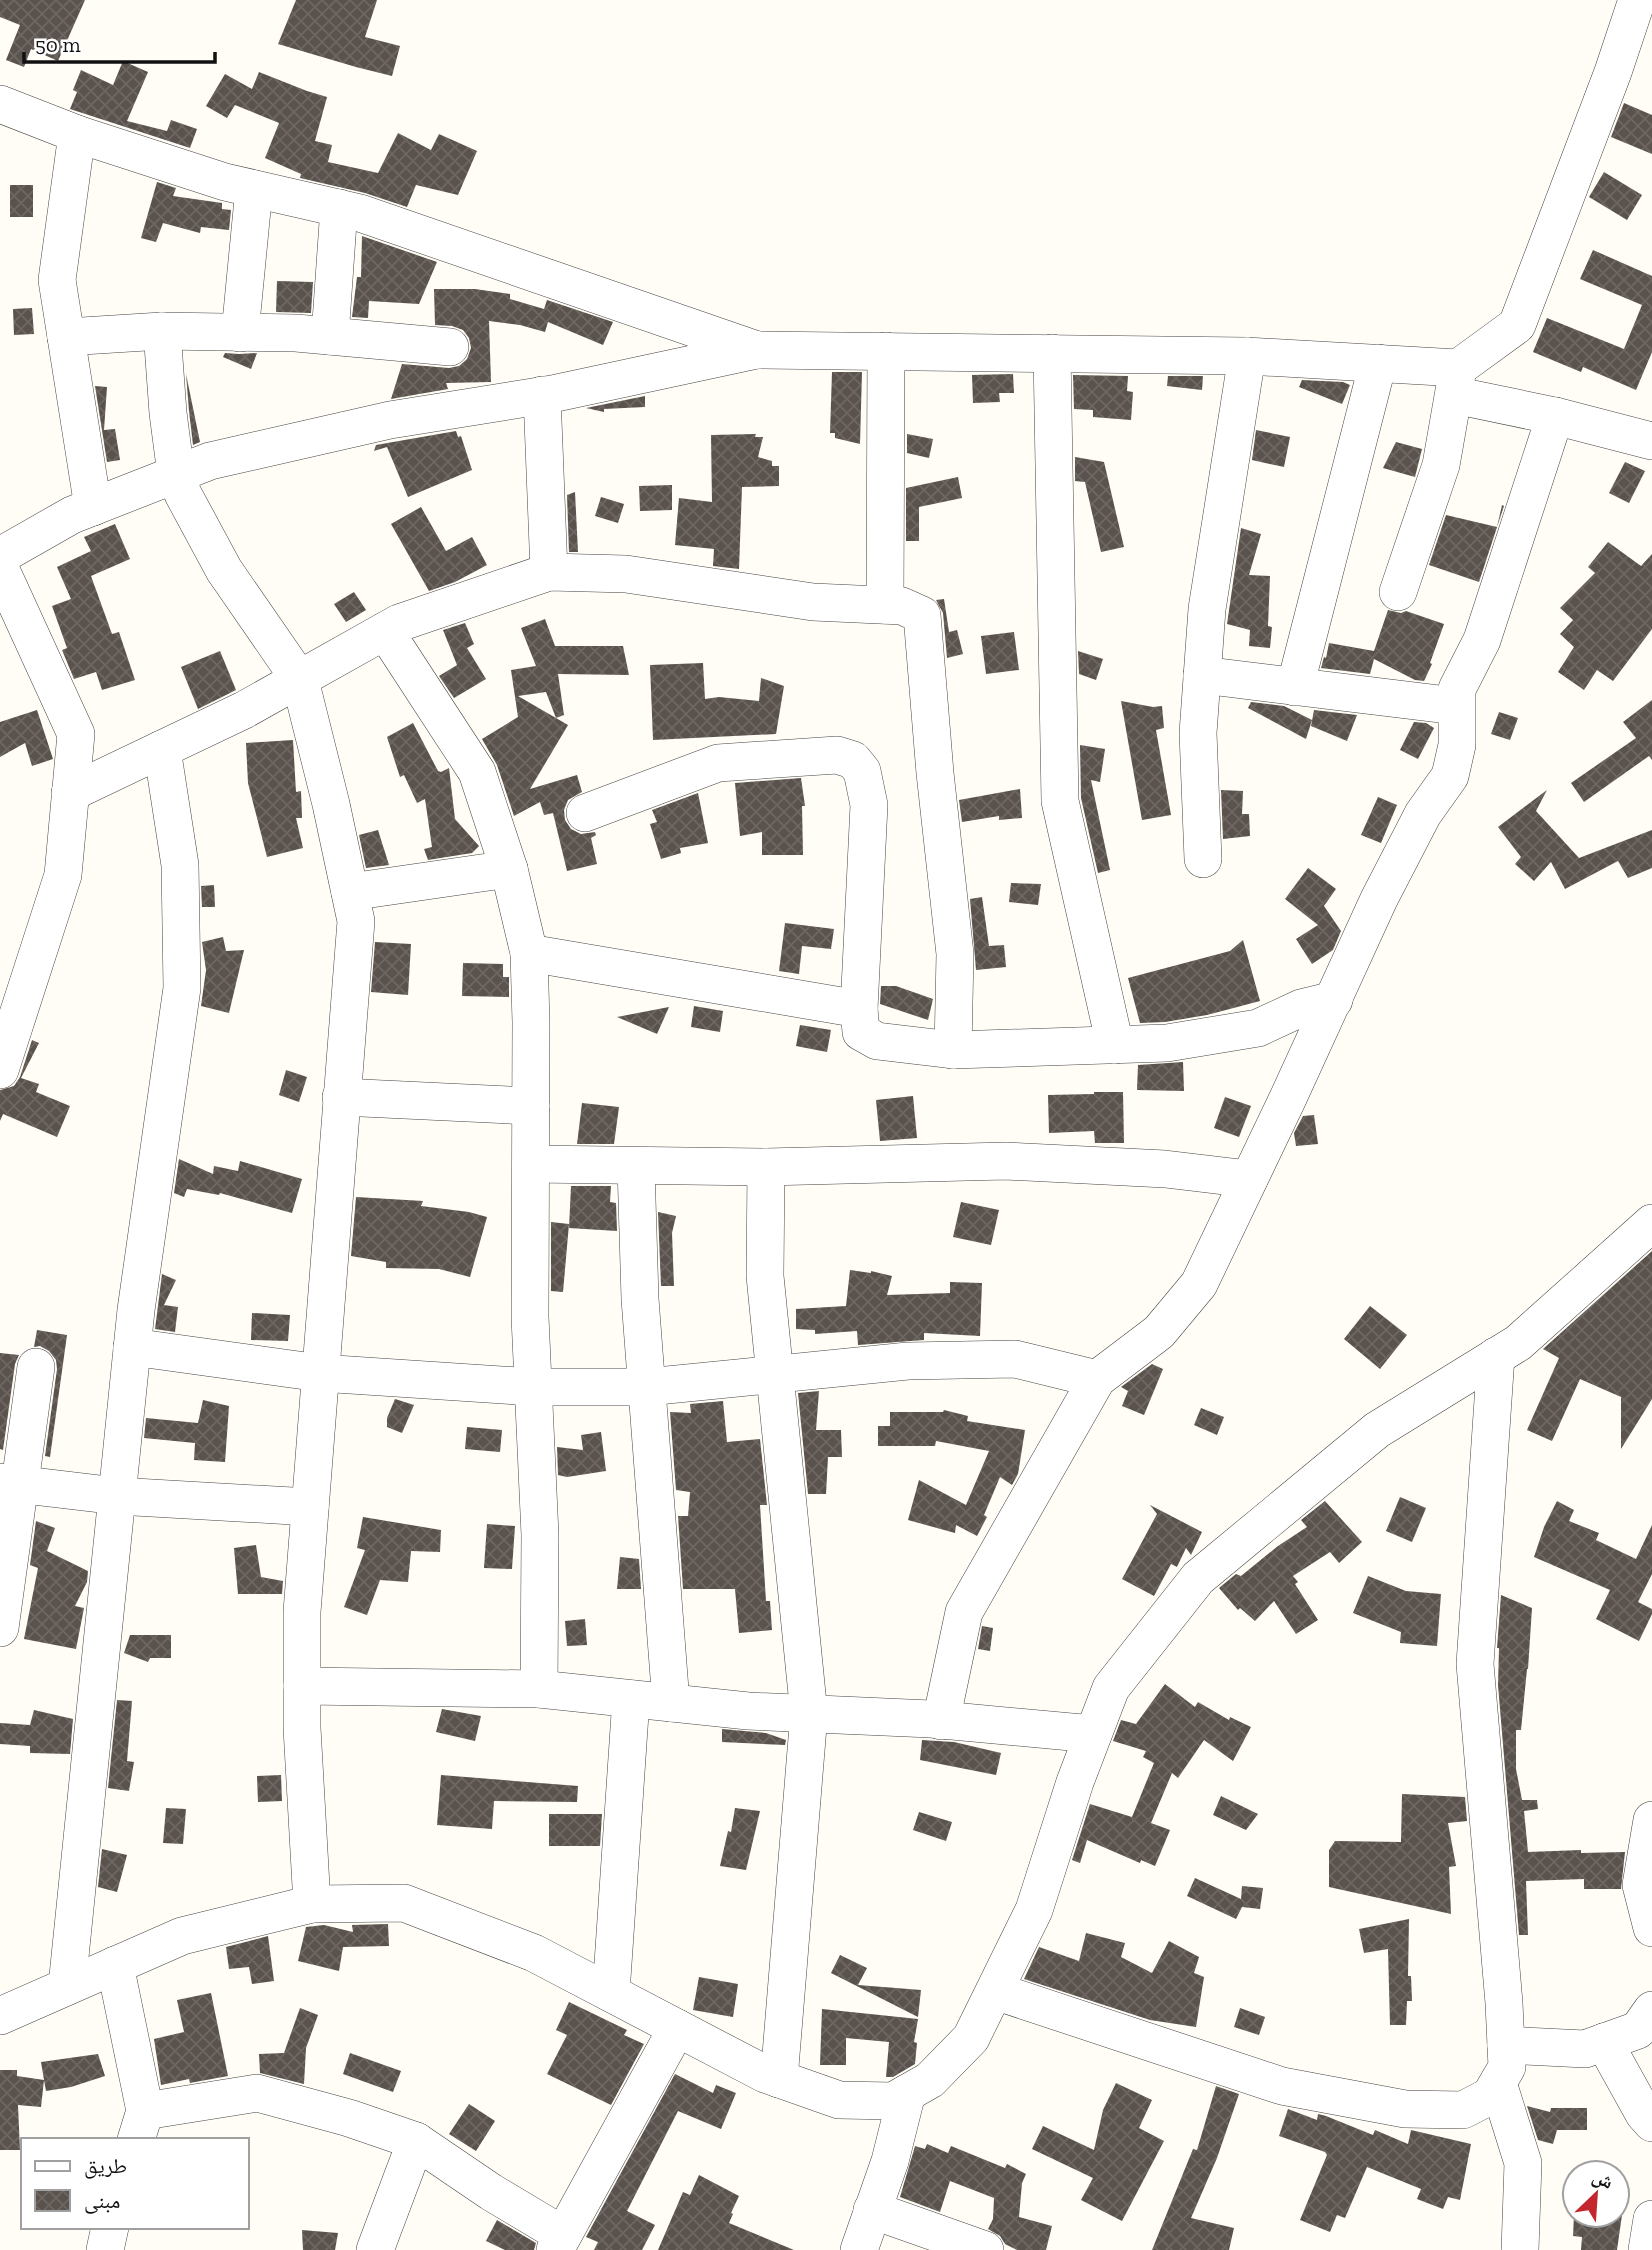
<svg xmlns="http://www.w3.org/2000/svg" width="1652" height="2250" font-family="'Zilla Slab','Noto Naskh Arabic',serif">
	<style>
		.building { fill: url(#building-cross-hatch) }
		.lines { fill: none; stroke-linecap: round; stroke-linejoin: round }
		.minor-casing { stroke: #444; stroke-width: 38 }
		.minor { stroke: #fff; stroke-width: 37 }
	</style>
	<defs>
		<pattern id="building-cross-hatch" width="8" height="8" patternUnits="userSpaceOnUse" patternTransform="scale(1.75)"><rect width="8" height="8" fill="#5a524d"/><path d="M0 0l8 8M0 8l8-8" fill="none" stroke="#6d6662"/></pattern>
	</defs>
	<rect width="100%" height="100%" fill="#fffdf5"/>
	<g class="building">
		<polygon points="0,0 85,0 58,61 31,49 24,67 6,60 20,25 0,17"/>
		<polygon points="296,0 377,0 365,37 400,46 392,76 356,67 278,44"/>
		<polygon points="123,61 148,72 127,121 167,131 171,120 197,129 190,148 70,109 77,92 73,90 81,70 113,85"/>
		<polygon points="259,72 307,91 327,97 315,141 332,145 328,162 378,173 398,133 431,150 439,134 477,151 458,195 416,185 407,207 365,193 300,178 301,174 265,158 279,123 235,105 227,118 206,106 225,74 252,89"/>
		<polygon points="1624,103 1652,115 1652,154 1611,137"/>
		<polygon points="1604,172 1642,195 1627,220 1589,197"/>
		<polygon points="157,182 176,188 173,196 222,203 222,209 231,210 229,230 201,227 200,233 163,223 156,242 141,238"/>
		<rect x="10" y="185" width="23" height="32"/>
		<polygon points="362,236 437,262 419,304 369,301 368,318 352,317 357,277 361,277"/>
		<polygon points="1593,250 1652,276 1652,352 1636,390 1583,367 1581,372 1533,352 1547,318 1624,349 1642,305 1580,279"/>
		<polygon points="277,281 313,282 311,313 276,312"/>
		<polygon points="434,289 475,289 510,294 510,299 544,309 547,300 613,322 603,345 548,322 545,332 520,325 489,321 491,382 446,383 448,389 391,399 402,364 449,368 459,366 467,359 471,348 469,338 463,330 452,326 435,325"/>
		<polygon points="32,308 34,334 14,335 13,309"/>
		<polygon points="225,353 239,354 257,353 251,369 223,357"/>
		<polygon points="832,372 862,372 860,444 835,438 835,433 830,433"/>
		<polygon points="186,374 200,442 193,445 189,411"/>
		<polygon points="1013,374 1014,393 999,393 1000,402 973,403 972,375"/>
		<polygon points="1073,375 1128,376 1127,391 1133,392 1131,420 1093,417 1093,410 1074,409"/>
		<polygon points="1168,376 1203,376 1202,390 1167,386"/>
		<polygon points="1302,380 1343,382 1350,385 1342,404 1299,387"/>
		<polygon points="95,386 107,387 104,430 115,429 120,460 107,462"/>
		<polygon points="645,396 645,407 604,409 604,412 586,408"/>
		<polygon points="1256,430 1290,437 1284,467 1252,460"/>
		<polygon points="456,431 458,437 461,436 472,470 408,497 387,447 374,451 376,445"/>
		<polygon points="756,434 755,437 763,437 758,457 772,461 772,466 779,466 779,486 742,487 739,569 713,566 714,549 675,545 679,498 712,502 711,435"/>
		<polygon points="907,434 933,439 929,458 907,453"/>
		<polygon points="1396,442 1422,449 1415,477 1383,468"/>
		<polygon points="1075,457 1104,462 1124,547 1101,552 1085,482 1075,481"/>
		<polygon points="1625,462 1645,471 1629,503 1609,493"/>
		<polygon points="958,477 962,498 919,507 919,541 906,541 906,488"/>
		<polygon points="672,485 672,510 640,511 639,486"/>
		<polygon points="575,492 578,552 569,552 567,495"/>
		<polygon points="601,497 624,504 618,523 595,516"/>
		<polygon points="1502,505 1504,506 1479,582 1429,565 1446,515 1497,527"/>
		<polygon points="421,507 446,551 472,537 487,565 455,582 429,591 391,524"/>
		<polygon points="115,524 130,559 91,576 112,634 119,632 135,680 102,690 96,672 74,679 62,650 67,648 52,606 71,599 57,567 91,551 84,537"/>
		<polygon points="1241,528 1261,534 1249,575 1270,576 1268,626 1272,627 1270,648 1249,646 1250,630 1227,624"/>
		<polygon points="1608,542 1641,566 1652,554 1652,629 1613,681 1597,670 1584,690 1558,672 1574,647 1560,634 1573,620 1560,608 1595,573 1588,567"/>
		<polygon points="354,592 366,610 346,622 334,604"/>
		<polygon points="944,599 949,632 957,630 963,654 947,658 943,613 936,600"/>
		<polygon points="1388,610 1401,613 1406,611 1444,624 1430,663 1432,664 1424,681 1415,680 1374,659 1370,674 1321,668 1324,657 1326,658 1329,643 1374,651"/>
		<polygon points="545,619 555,646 623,646 629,675 558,674 564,715 556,718 546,692 518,696 568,725 530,789 577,775 582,792 568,800 564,810 565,820 571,829 581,834 595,832 596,835 591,838 597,864 567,871 553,813 544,815 540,802 514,816 497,765 482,739 518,717 511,670 536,666 521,628"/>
		<polygon points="465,623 474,644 467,648 486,679 454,698 439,676 457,665 443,630"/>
		<polygon points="1014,632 1019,670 986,674 981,636"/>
		<polygon points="220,651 236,690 198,709 181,667"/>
		<polygon points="1078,651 1103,659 1096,680 1079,674"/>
		<polygon points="703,663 705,699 719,697 759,701 761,678 784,686 776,734 653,740 650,665"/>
		<polygon points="1652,700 1652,760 1649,756 1584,802 1571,783 1636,738 1623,722"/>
		<polygon points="1121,701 1153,707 1162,706 1164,728 1156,730 1171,815 1142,820"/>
		<polygon points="1251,702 1284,706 1312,720 1306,739 1248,708"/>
		<polygon points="37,710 53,759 32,766 25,743 0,757 0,722"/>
		<polygon points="1314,710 1357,715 1347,741 1311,726"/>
		<polygon points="1499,712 1518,718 1510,740 1491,734"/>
		<polygon points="1414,722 1426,723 1434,728 1418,759 1400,750"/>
		<polygon points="413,723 438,771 441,772 449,768 455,819 479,846 472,853 428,860 424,849 432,847 425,799 417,803 404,775 400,777 387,737"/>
		<polygon points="293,740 296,792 301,791 302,818 296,818 303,848 267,857 248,783 246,743"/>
		<polygon points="1080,745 1105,749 1100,782 1091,780 1110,870 1098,873 1081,798"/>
		<polygon points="801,778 805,806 802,806 803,855 762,855 762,832 740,836 735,783"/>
		<polygon points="1020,789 1022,818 999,820 999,816 962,822 959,800"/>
		<polygon points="1221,790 1243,791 1242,814 1249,814 1250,836 1223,839"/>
		<polygon points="1547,790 1536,811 1579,858 1652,830 1652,868 1628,878 1618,861 1565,889 1551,862 1534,881 1515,864 1521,857 1498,827"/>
		<polygon points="698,793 708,843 680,848 681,853 661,859 650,824 657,822 652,810"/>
		<polygon points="1378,797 1397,805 1381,843 1361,835"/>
		<polygon points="378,830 389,865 366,868 359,835"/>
		<polygon points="1308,868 1336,889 1324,906 1341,931 1333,950 1312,964 1296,939 1318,925 1285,899"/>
		<polygon points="1011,883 1041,884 1038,905 1009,902"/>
		<polygon points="214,885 215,907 202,907 201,886"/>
		<polygon points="982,897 989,946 1004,945 1006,967 976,970 970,899"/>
		<polygon points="785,923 834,929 831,949 802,946 799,974 779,971"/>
		<polygon points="223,937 226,951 244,950 229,1013 201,1006 206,970 202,942"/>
		<polygon points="1243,940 1260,1001 1207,1015 1165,1022 1140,1023 1128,978 1230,951"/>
		<polygon points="375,942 411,944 408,995 371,992"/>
		<polygon points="463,963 503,964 503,977 509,977 509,997 462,996"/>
		<polygon points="881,986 896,986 933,999 928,1020 880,1004"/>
		<polygon points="694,1006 723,1011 720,1032 691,1027"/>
		<polygon points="669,1007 657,1034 617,1017"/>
		<polygon points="800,1025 831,1030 827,1052 796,1046"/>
		<polygon points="32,1040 39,1043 21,1078 39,1084 36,1092 70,1106 57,1137 3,1114 0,1121 0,1090 14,1086 20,1077"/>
		<polygon points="1183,1062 1184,1091 1137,1090 1138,1065"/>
		<polygon points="286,1070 307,1077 299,1102 279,1095"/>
		<polygon points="1094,1092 1123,1092 1124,1143 1095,1143 1094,1131 1049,1133 1048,1095 1094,1094"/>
		<polygon points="913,1096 917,1138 880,1141 876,1100"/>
		<polygon points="1225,1097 1251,1106 1239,1137 1214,1128"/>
		<polygon points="582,1103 619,1107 614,1144 577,1144"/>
		<polygon points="1314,1115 1318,1144 1296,1146 1294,1133 1303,1116"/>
		<polygon points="179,1159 213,1174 214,1166 238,1171 240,1161 302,1179 292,1213 220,1193 219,1195 187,1189 184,1197 174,1193"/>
		<polygon points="571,1186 611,1186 610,1202 616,1203 617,1231 569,1228"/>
		<polygon points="356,1197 423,1201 421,1206 469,1212 487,1217 470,1277 439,1269 386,1268 386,1262 351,1256"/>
		<polygon points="961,1202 999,1210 991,1245 953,1237"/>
		<polygon points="658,1212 676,1216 672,1233 674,1286 661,1286"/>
		<polygon points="551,1222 569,1224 563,1292 551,1291"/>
		<polygon points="1652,1251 1652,1399 1621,1449 1621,1397 1580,1379 1552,1441 1527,1430 1559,1358 1543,1349"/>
		<polygon points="850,1270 871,1273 871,1271 892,1276 887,1295 950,1293 950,1282 982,1283 980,1336 924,1333 924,1340 858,1345 857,1331 815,1334 815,1330 796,1329 796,1309 846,1306"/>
		<polygon points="162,1274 176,1280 164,1305 178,1307 175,1332 155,1329"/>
		<polygon points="1370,1306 1407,1335 1380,1369 1344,1339"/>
		<polygon points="252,1313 290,1315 288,1341 251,1340"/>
		<polygon points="37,1330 67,1335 50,1457 45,1456 57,1369 56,1360 49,1351 40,1346 34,1347"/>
		<polygon points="0,1353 19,1355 15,1364 3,1450 0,1449"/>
		<polygon points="1152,1364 1163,1369 1144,1415 1122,1406 1128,1391 1121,1387"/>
		<polygon points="819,1391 816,1430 841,1430 842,1457 828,1457 826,1494 808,1494 798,1393"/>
		<polygon points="395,1399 414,1405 402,1433 387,1427 387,1418"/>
		<polygon points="203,1400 229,1406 225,1462 194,1460 195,1443 144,1438 146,1418 198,1423"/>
		<polygon points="723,1401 727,1442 760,1439 767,1505 760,1505 766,1601 770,1601 772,1630 739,1633 735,1589 683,1589 678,1516 688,1516 690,1492 676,1490 670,1412 691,1413 690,1404"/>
		<polygon points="1201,1408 1224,1417 1217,1435 1194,1425"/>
		<polygon points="944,1410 968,1416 967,1421 1025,1430 1018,1474 1012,1485 1000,1477 984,1515 987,1517 977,1536 956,1525 955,1533 908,1520 919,1480 966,1505 989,1451 936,1441 935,1446 878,1446 878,1426 890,1426 890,1412 943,1412"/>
		<polygon points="467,1427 502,1430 500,1452 465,1449"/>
		<polygon points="601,1432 606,1471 567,1477 558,1475 557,1447 583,1450 581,1435"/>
		<polygon points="1400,1497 1426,1508 1412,1542 1386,1531"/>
		<polygon points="1325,1501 1362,1542 1339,1563 1330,1552 1293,1576 1298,1582 1295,1584 1318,1620 1296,1634 1274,1601 1255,1621 1240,1608 1238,1610 1219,1588 1236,1574 1241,1576 1278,1546 1307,1527 1301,1520"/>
		<polygon points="1557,1501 1574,1510 1569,1521 1599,1533 1596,1540 1636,1559 1652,1525 1652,1574 1638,1602 1652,1609 1652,1614 1639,1641 1596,1619 1610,1590 1534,1557 1544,1527"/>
		<polygon points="1150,1505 1202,1532 1191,1555 1186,1548 1177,1567 1171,1564 1154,1596 1122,1579 1157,1514"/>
		<polygon points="363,1517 441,1530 440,1552 411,1551 408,1582 380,1580 367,1615 344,1607 365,1550 357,1548"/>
		<polygon points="36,1521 55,1528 47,1551 88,1571 87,1582 75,1606 84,1608 76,1649 24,1639 38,1568 30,1565"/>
		<polygon points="487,1524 515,1526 512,1569 484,1568"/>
		<polygon points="256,1545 261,1577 283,1581 282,1594 238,1594 234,1548"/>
		<polygon points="620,1557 639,1559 641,1589 617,1589"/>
		<polygon points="1368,1576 1406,1591 1441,1594 1437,1646 1400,1643 1401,1632 1353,1613"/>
		<polygon points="1501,1595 1532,1608 1528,1669 1527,1669 1521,1730 1516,1730 1516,1769 1522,1800 1537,1800 1538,1809 1524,1811 1528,1852 1581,1850 1581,1853 1625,1852 1621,1889 1584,1889 1584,1879 1526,1881 1528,1935 1519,1935 1498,1685 1499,1648 1497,1648"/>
		<polygon points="585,1619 587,1645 567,1646 565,1621"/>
		<polygon points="982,1626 993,1628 990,1651 978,1649"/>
		<polygon points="130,1635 171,1635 171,1658 150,1658 148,1662 124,1653"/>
		<polygon points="1165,1684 1195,1707 1198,1702 1229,1720 1230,1717 1251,1727 1233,1761 1204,1740 1178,1778 1172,1773 1151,1823 1170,1830 1155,1866 1141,1860 1140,1863 1087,1840 1080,1863 1072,1860 1090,1804 1132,1817 1154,1763 1143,1757 1146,1751 1113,1741 1121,1720 1136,1724"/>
		<polygon points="117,1700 132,1701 127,1761 134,1762 129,1791 108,1788"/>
		<polygon points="442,1709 481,1716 475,1741 436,1732"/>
		<polygon points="34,1710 73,1719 70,1754 30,1753 30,1746 0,1744 0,1723 30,1725"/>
		<polygon points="722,1729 766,1733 786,1740 785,1745 722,1742"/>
		<polygon points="922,1740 954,1742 1001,1753 996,1775 920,1760"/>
		<polygon points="281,1775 282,1801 258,1802 257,1776"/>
		<polygon points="441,1775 578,1786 577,1802 494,1801 492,1829 437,1825"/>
		<polygon points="1402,1794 1465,1797 1467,1821 1448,1823 1456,1866 1449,1867 1451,1914 1329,1887 1329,1850 1335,1841 1401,1842"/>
		<polygon points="1221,1796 1258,1814 1246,1830 1213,1815"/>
		<polygon points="166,1808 186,1809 183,1844 163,1843"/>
		<polygon points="735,1808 760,1811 746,1870 720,1866 728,1831 731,1832"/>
		<polygon points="919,1812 952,1822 946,1841 913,1830"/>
		<polygon points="549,1814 602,1814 600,1846 549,1846"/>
		<polygon points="102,1849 127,1855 117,1892 98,1887"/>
		<polygon points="1195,1878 1241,1899 1242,1886 1263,1888 1260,1909 1242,1907 1236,1919 1187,1896"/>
		<polygon points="1409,1919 1408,1976 1411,1976 1412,2001 1407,2001 1406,2025 1390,2025 1388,1949 1364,1953 1359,1929"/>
		<polygon points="388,1924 389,1946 343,1947 339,1971 298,1961 306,1927 324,1925 353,1932 352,1925"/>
		<polygon points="1086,1933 1125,1943 1121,1957 1152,1973 1169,1941 1199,1957 1194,1973 1204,1977 1196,2027 1150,2020 1024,1979 1039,1947 1079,1961"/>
		<polygon points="268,1936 274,1981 252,1984 249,1967 229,1969 226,1947"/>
		<polygon points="840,1955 867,1968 858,1985 921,1990 918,2017 831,1973"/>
		<polygon points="699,1977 738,1984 733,2017 693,2010"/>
		<polygon points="211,1993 228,2076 190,2083 189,2079 161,2085 154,2039 184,2032 177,2000"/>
		<polygon points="569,2002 627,2030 624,2035 644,2044 611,2105 547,2074 567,2035 556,2030"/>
		<polygon points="300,2008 318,2015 306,2048 304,2084 260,2073 259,2054 284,2053"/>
		<polygon points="1240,2008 1265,2017 1259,2035 1234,2027"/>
		<polygon points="822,2009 918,2019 914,2042 917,2043 915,2064 893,2077 886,2077 889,2042 846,2038 846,2065 820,2065"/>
		<polygon points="350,2053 401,2071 393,2092 343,2074"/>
		<polygon points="98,2054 105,2076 71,2087 46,2091 44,2080 41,2107 18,2105 20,2150 0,2150 0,2070 17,2070 17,2076 44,2080 41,2062"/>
		<polygon points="675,2074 713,2093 716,2085 736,2093 721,2129 678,2111 627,2211 655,2225 642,2250 594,2250 598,2242 586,2237"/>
		<polygon points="1116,2083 1152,2100 1139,2128 1164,2141 1122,2221 1081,2200 1093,2178 1032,2149 1043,2126 1094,2150 1103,2110"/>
		<polygon points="1216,2086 1239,2094 1217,2158 1191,2218 1234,2228 1229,2250 1152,2250 1193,2149 1197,2150"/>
		<polygon points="469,2104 495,2121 476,2151 449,2134"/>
		<polygon points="1527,2106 1550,2112 1551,2108 1587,2108 1587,2130 1557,2130 1553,2144 1538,2140"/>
		<polygon points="1288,2109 1317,2120 1318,2114 1326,2116 1373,2135 1375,2130 1408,2144 1411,2130 1471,2144 1460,2200 1448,2197 1443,2209 1417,2199 1421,2189 1367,2167 1345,2218 1337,2215 1330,2232 1300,2220 1327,2155 1325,2152 1279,2136"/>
		<polygon points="927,2144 948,2153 951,2146 1005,2168 1007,2164 1026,2174 1022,2183 1019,2217 1052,2226 1046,2250 1017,2250 1005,2244 1000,2236 988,2229 993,2219 994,2198 950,2181 940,2212 900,2197 915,2146 925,2149"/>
		<polygon points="699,2175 739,2196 731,2213 733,2214 729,2223 794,2250 658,2250 683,2192 690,2195"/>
		<polygon points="1574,2215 1622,2215 1617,2250 1581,2250 1582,2237 1573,2236"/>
		<polygon points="497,2220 536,2243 534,2250 505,2250 486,2241"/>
		<polygon points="302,2230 338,2233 335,2250 303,2250"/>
	</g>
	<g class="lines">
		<defs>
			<g id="minor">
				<polyline points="0,104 77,134 225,182 360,213 757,350"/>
				<polyline points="77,134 57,280 93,507"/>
				<polyline points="162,331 168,413 176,474 183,494 224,570 300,680 331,804 356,921 302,1612 302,1728 312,1904"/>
				<polyline points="240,333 254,189"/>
				<polyline points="330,336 339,208"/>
				<polyline points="66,337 162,331 296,333 450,347"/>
				<polyline points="1052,353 1060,801 1115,1045"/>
				<polyline points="542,395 549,572"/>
				<polyline points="1454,395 1555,416 1652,441"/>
				<polyline points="0,556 72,515 210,461 390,420 552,394 757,350 1247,356 1458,368 1517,325 1613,72 1637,0"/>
				<polyline points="0,568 76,734 63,875 0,1070"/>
				<polyline points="1398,592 1441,465 1458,368"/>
				<polyline points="885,605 886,351"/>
				<polyline points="385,631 477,772 509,869 529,953 531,1022 530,1317 540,1535 539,1689"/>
				<polyline points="1202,675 1456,706"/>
				<polyline points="1295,687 1378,363"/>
				<polyline points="70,793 244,710 399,623 549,572 626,574 813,602 902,606 922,615 935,773 955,954 953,1050"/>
				<polyline points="585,813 718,763 837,755 853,760 862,771 869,805 859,1009 861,1032 877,1041 953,1050 1167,1043 1258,1028 1301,1008 1334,1000"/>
				<polyline points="1203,859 1198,733 1207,609 1247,356"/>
				<polyline points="350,892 509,869"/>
				<polyline points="529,953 859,1009"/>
				<polyline points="341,1097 531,1106"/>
				<polyline points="531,1164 766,1167 1006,1161 1165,1169 1249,1179"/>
				<polyline points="636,1166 640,1299 671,1703"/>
				<polyline points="766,1167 765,1276 809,1714 779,2079"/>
				<polyline points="132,1347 320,1373 533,1387 647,1387 908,1361 1015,1359 1097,1379"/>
				<polyline points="0,1482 117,1496 310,1507"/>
				<polyline points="0,1628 36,1367"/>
				<polyline points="302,1686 539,1689 748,1711 931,1719 1093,1734"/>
				<polyline points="941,1721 964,1612 1097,1379 1159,1332 1199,1284 1288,1098 1379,899 1423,814 1450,776 1457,745 1457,689 1482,640 1555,416"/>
				<polyline points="1652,1820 1641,1885 1652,1928"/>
				<polyline points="115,1965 145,2111 136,2140"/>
				<polyline points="67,1986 136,1310 182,988 180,865 162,749"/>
				<polyline points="995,1991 1282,2086 1405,2109 1463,2110 1490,2096 1507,2067 1504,2003 1475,1664 1496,1356"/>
				<polyline points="611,1993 631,1699"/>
				<polyline points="0,2016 182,1936 312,1904 404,1903 534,1953 765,2074 839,2100 893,2101 930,2080 971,2038 1034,1910 1075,1782 1111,1688 1198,1578 1377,1430 1518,1343 1652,1223"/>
				<polyline points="1604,2042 1644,2114 1652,2123"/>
				<polyline points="1506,2045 1585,2049 1638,2030 1652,2010"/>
				<polyline points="1498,2083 1523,2163 1520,2250"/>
				<polyline points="145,2111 257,2093 349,2118 416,2141 491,2192 563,2235"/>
				<polyline points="872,2210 985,2250"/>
				<polyline points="105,2250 110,2227"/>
				<polyline points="375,2250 416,2141"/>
				<polyline points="555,2250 677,2028"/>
				<polyline points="859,2250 890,2161 907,2093"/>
				<polyline points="1647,2250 1652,2219"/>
			</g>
		</defs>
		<use href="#minor" class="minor-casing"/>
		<use href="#minor" class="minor"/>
	</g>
	<rect x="21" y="2138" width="228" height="91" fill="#ffffff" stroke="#a0a0a0" stroke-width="2"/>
	<rect x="35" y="2161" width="35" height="10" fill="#ffffff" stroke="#a0a0a0" stroke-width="2"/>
	<text x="84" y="2173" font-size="21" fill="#111111">طريق</text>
	<rect x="35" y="2190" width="35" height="21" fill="url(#building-cross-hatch)" stroke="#a0a0a0" stroke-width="2"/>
	<text x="84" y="2208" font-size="21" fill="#111111">مبنى</text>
	<g transform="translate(1596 2194) rotate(25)"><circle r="33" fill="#ffffff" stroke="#a0a0a0" stroke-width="2"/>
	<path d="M0-5L12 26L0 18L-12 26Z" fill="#c4262e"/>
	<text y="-10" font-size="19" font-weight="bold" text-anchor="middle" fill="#111111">ش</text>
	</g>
	<path d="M24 52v10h191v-10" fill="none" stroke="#111111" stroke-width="3.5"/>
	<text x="35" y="52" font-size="21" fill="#111111" stroke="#ffffff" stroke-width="5" paint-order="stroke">50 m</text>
</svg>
